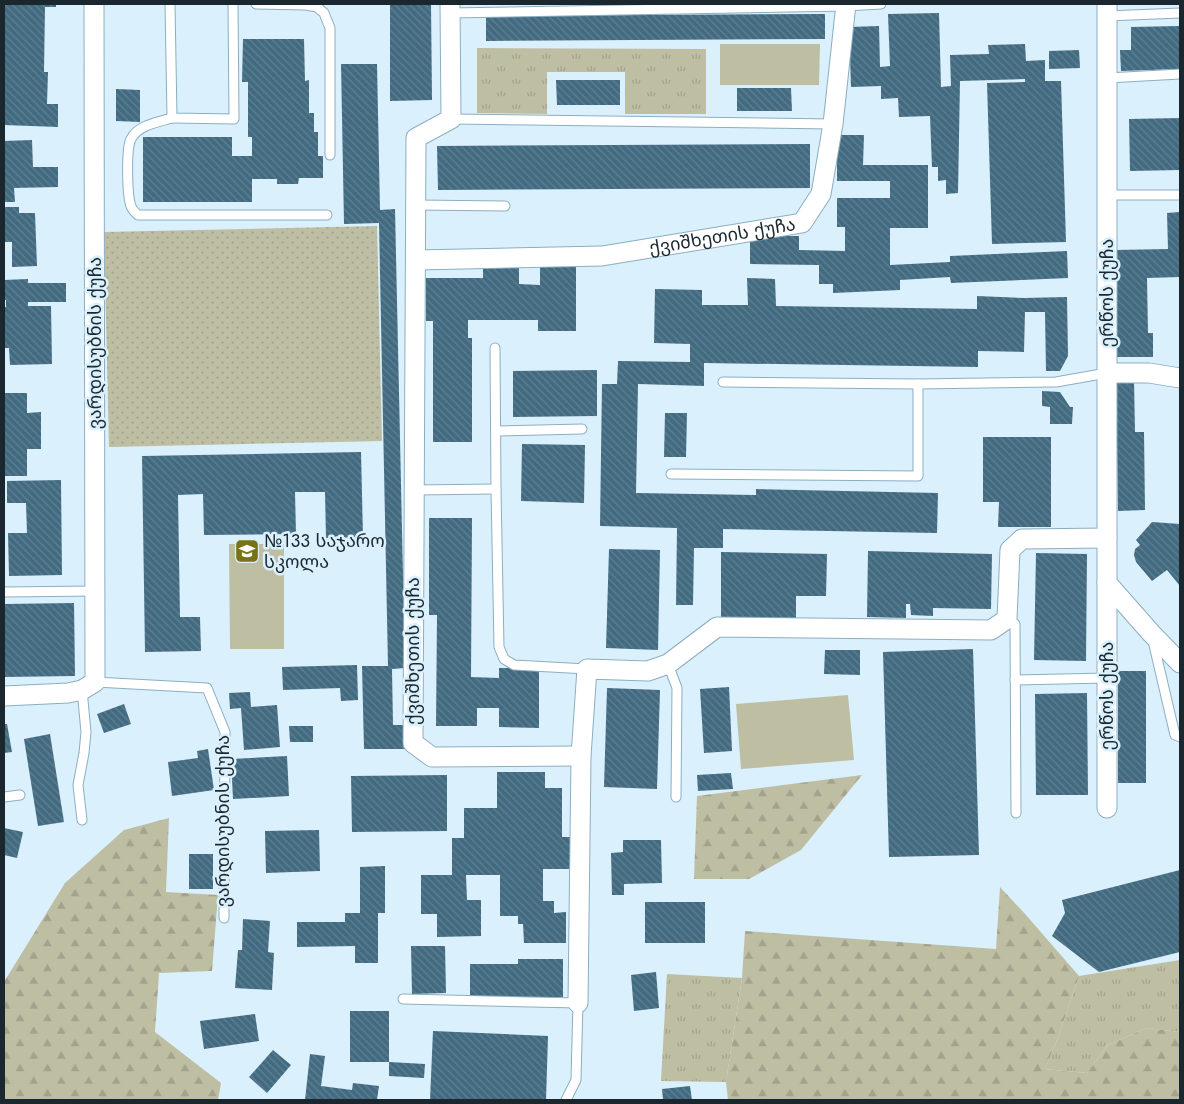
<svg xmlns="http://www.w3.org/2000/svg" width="1184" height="1104" font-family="Jost,'Noto Sans Georgian',sans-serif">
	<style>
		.grass { fill: url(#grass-tufts) }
		.forest { fill: url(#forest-firs) }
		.park { fill: url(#park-dots) }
		.garden { fill: #bebea3 }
		.building { fill: url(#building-back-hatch) }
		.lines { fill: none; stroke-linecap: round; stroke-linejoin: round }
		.service-casing { stroke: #8caec2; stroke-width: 11 }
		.minor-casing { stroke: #8caec2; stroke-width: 21 }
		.service { stroke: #fff; stroke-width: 9 }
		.minor { stroke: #fff; stroke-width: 19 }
		.labels { text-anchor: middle; stroke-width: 5; stroke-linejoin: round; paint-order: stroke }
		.street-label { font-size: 18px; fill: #1a272f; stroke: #daf0fc }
		.poi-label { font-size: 18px; fill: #1a272f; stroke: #daf0fc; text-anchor: start }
	</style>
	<defs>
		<pattern id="grass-tufts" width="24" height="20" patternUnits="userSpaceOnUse" patternTransform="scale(1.25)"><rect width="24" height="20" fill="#bebea3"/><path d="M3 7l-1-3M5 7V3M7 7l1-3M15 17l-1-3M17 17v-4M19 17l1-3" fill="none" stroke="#a3a38d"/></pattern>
		<pattern id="forest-firs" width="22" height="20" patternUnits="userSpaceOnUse" patternTransform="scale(1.25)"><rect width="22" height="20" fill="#bebea3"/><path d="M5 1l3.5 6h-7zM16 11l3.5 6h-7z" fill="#a3a38d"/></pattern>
		<pattern id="park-dots" width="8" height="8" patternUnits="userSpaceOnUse" patternTransform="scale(1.25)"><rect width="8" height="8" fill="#bebea3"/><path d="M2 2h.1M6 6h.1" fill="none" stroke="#a3a38d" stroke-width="1.8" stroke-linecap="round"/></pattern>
		<pattern id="building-back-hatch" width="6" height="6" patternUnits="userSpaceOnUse" patternTransform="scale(1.25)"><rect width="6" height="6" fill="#426b81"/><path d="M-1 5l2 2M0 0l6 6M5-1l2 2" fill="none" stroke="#608091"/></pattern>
	</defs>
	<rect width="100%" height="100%" fill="#daf0fc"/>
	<g class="grass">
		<polygon points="477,48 706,49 706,114 625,114 625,72 547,72 547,114 477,113"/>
		<polygon points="1180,960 1180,1032 1146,1028 1108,1045 1087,1073 1045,1069 1059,1035 1079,976"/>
		<polygon points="667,974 742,978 726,1082 661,1081"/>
	</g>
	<g class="forest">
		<polygon points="862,775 801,850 749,879 694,879 697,796"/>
		<polygon points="169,818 166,892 218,895 212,971 159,973 155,1032 221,1083 218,1100 4,1100 4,982 65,883 124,830"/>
		<polygon points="1000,887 1026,915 1079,976 1059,1035 1045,1069 1087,1073 1108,1045 1146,1028 1180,1032 1180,1100 728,1100 726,1082 742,978 745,931 996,949"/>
	</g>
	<polygon class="park" points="377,226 382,441 109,447 104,232"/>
	<g class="garden">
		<polygon points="720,44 820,44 819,85 720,85"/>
		<polygon points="229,544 284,544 284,649 230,649"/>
		<polygon points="848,695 854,760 741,769 736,704"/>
	</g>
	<g class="building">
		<polygon points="4,4 56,4 56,7 45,7 44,72 48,72 47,104 58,104 58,127 4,125"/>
		<polygon points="390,4 431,4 432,100 390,101"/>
		<polygon points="939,13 941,87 951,86 950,55 989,54 988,45 1025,44 1026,61 1045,60 1045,81 1061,81 1066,242 992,244 987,83 1025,82 1025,79 960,81 958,193 946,194 946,180 938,181 938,167 932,167 930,116 899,117 898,98 881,99 881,86 851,87 849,27 879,26 880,67 890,66 888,14"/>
		<polygon points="825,14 825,39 486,41 486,16"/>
		<polygon points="1180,26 1180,69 1121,71 1120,50 1131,50 1131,27"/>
		<polygon points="243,39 304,39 305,81 309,80 309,113 314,113 314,132 318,132 318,156 323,156 323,178 299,178 298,184 277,184 277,179 252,179 252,202 143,202 143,137 232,137 232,156 252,156 252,137 248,137 248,82 242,82"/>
		<polygon points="1079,50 1080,68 1049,69 1049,51"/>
		<polygon points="341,64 377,64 380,210 395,209 405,668 392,669 393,725 406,725 407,749 364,749 362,666 388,666 379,223 344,224"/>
		<polygon points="556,80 620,80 620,105 557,105"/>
		<polygon points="737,88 791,88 792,111 737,111"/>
		<polygon points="116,89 140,90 140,122 116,121"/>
		<polygon points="1180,118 1180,170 1130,171 1129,119"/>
		<polygon points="837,135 864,135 863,165 928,165 928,228 890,228 890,265 950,262 950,256 1067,251 1068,278 951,283 950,277 900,280 900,290 833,293 833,284 819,284 819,265 750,264 750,236 799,236 799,250 845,251 845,227 837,227 837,198 890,198 890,181 837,181"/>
		<polygon points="32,140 33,167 58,167 58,187 14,188 15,202 4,202 4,141"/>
		<polygon points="810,144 810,188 438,190 437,146"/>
		<polygon points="4,207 19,207 19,213 35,213 37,266 12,267 12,242 4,242"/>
		<polygon points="1180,212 1180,277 1147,278 1148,333 1153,333 1153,357 1117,357 1115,250 1168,249 1167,213"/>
		<polygon points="483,262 519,262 519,284 540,285 540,267 576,267 576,331 538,331 538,320 468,320 468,338 472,338 472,442 433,442 433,321 426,321 426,278 483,278"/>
		<polygon points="747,278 775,279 776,306 977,309 977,296 1024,298 1067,297 1068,356 1060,371 1046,371 1045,312 1025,312 1024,352 978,351 978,367 704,363 704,386 638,384 636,493 756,495 756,489 938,493 937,533 723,529 723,548 694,548 693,605 676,605 677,528 600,526 602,384 617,384 618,361 690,362 690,344 654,343 655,289 702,290 702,305 748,305"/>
		<polygon points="28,279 28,283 66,283 66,302 28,302 28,306 51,306 52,364 10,365 9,348 4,348 4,307 6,307 6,300 4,300 4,280"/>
		<polygon points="597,370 597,416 513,417 513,371"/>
		<polygon points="1134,379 1135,432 1144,432 1145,510 1118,511 1116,380"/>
		<polygon points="1042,391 1060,392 1070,407 1073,407 1072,424 1050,424 1050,407 1042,406"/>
		<polygon points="4,393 27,393 27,413 41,412 41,449 27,449 27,476 4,476"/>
		<polygon points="665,413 687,413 686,457 664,457"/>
		<polygon points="983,437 1051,437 1051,527 998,527 999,502 983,502"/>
		<polygon points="522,444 585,445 584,503 521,501"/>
		<polygon points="361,452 363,537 326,538 325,492 295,492 296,534 204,535 203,494 178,495 180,617 200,617 201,651 145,652 142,456"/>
		<polygon points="61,480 62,575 9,576 8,533 27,533 26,503 7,503 7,481"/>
		<polygon points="429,518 472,518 471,677 499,678 499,668 539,668 539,728 499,727 499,708 477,708 477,726 436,726 437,615 429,615"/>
		<polygon points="1152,522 1180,524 1180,586 1167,570 1152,581 1136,562 1134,555 1135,549 1140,545 1136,540"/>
		<polygon points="609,549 660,550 658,650 606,648"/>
		<polygon points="868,551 992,554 991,609 933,608 933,616 911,615 910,604 906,604 906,618 867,617"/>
		<polygon points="721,552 827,554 826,596 796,596 796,621 721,619"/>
		<polygon points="1036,553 1087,554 1086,661 1034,660"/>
		<polygon points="74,603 75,676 4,677 4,604"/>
		<polygon points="973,649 979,855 889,857 883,652"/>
		<polygon points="825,650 860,650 860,675 824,674"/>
		<polygon points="357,665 358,700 341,701 340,688 283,690 282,667"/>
		<rect x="1118" y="671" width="28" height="112"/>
		<polygon points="729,687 732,751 704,753 700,689"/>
		<polygon points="607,688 660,690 657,789 604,787"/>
		<polygon points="250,692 251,707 277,705 280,747 244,750 241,708 230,709 229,693"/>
		<polygon points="1087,693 1088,795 1036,795 1035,694"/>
		<polygon points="124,704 131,724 104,733 97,714"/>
		<polygon points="4,724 7,724 12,752 4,753"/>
		<polygon points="289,726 313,726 313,742 290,742"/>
		<polygon points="50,734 64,822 38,826 24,739"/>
		<polygon points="208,749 214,790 172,796 168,762 198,758 197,751"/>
		<polygon points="287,756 289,796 233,799 231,759"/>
		<polygon points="497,772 545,772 545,788 562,788 562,837 570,837 570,869 543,869 543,901 554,901 554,913 566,912 566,943 524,943 523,924 518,924 518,916 500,916 500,875 466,875 467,900 481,900 481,936 437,937 437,914 421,914 421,875 452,875 452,838 464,838 464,808 497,808"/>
		<polygon points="731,773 733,789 698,791 697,775"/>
		<polygon points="447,775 447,831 352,832 351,776"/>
		<polygon points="4,828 23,832 17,858 4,855"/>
		<polygon points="319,830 320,871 266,873 265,831"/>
		<polygon points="623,840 661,840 662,883 624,884 624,895 612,895 611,853 623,852"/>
		<rect x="189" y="854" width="24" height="35"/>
		<polygon points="385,866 385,913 378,913 378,963 355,963 355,946 297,947 297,922 345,922 345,913 360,913 360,867"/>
		<polygon points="1180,870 1180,952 1099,972 1052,936 1065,913 1062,900"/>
		<rect x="645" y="902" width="60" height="41"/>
		<polygon points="243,919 270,921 268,952 274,953 272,990 235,988 238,950 242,950"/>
		<polygon points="411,946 445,946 446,993 412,994"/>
		<polygon points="518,959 563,959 563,997 470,997 470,964 518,964"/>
		<polygon points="656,972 659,1008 634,1011 631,975"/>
		<rect x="350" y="1011" width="39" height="51"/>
		<polygon points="255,1014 259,1041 204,1049 200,1021"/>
		<polygon points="433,1031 548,1036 546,1100 430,1100"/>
		<polygon points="273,1050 291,1065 267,1093 249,1077"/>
		<polygon points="310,1054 325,1056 321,1086 352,1090 353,1083 379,1086 377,1100 305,1100"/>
		<polygon points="389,1062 425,1064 424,1078 389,1076"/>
		<polygon points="690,1086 692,1100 663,1100 662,1089"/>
	</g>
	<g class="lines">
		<defs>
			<g id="service">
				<polyline points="170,4 172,118 234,119 233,4"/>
				<polyline points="256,4 306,5 317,7 324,13 330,28 330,155"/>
				<polyline points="450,13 846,6 881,4"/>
				<polyline points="1107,16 1180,13"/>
				<polyline points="1107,78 1180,74"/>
				<path d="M172,118C158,122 138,125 131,139C126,148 127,196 131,206C132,210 135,212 138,215H327"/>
				<polyline points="451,119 833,124"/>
				<polyline points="1107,195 1180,195"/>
				<polyline points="416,205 505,206"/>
				<polyline points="495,348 496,489 499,647 504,659 514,665 587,669"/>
				<polyline points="723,382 918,384 1056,382 1107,373"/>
				<polyline points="496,431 582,429"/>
				<polyline points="671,474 918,476 918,384"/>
				<polyline points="414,490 496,489"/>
				<polyline points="4,592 95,591"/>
				<polyline points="1007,619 1015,624 1016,813"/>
				<polyline points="1153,641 1175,735 1180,737"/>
				<polyline points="668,664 677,688 676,797"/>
				<polyline points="1015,680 1107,678"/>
				<polyline points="95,682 207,688 225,732 224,918"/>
				<polyline points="4,797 20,795"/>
				<polyline points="82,820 78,785 84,753 86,732 82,690"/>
				<polyline points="403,999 578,1003 576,1080 566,1100"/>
			</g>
			<g id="minor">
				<polyline points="450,4 451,119 416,138 413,743 432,757 581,756"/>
				<polyline points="1107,4 1107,808"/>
				<path id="s1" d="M416,260L602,256L802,223L821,194L833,124L846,4"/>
				<polyline points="1107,373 1149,373 1180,378"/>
				<polyline points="1107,583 1151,633 1180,663"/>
				<polyline points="4,696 68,693 82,690 95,682 94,4"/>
				<polyline points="578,1003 581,756 587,669 648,671 668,664 717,627 991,630 1007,619 1010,550 1022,539 1107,538"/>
			</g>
		</defs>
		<use href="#service" class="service-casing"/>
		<use href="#minor" class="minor-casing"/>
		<use href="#service" class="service"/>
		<use href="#minor" class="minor"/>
	</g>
	<defs>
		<symbol id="school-square" viewBox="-11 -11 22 22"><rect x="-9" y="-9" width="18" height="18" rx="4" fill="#777418" stroke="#daf0fc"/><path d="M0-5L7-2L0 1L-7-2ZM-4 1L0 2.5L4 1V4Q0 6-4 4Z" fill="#fff"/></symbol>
	</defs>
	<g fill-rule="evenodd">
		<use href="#school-square" x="233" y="537" width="28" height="28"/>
	</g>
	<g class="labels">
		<g class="street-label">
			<text dy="6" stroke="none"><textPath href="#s1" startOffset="308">ქვიშხეთის ქუჩა</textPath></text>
			<text transform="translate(1107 293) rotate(-90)" y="6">ერწოს ქუჩა</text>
			<text transform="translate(95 343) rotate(-90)" y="6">ვარდისუბნის ქუჩა</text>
			<text transform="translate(413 651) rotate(-90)" y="6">ქვიშხეთის ქუჩა</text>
			<text transform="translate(1107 696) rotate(-90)" y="6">ერწოს ქუჩა</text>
			<text transform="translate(223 821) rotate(-90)" y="6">ვარდისუბნის ქუჩა</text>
		</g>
		<g class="poi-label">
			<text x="264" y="547">№133 საჯარო<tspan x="264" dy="21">სკოლა</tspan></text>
		</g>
	</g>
	<rect width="1184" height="1104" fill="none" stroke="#1a272f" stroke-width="10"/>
</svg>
